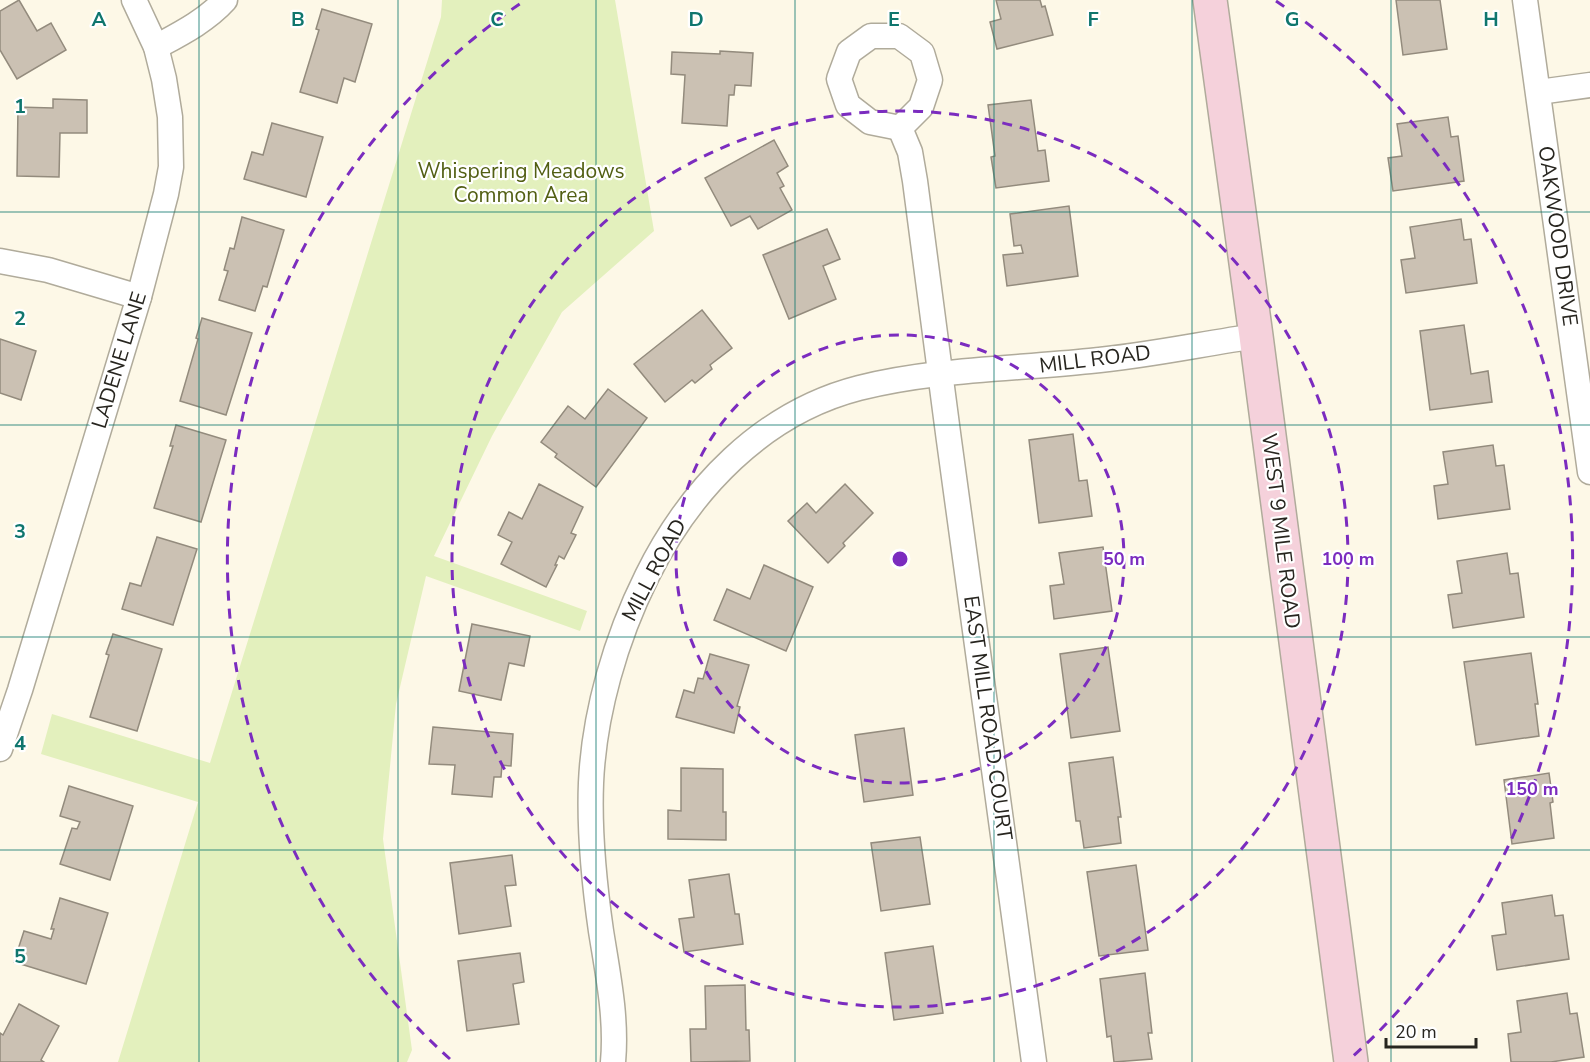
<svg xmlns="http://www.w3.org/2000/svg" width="1590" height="1062" font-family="'Nunito Sans',sans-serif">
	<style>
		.green { fill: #e3f0bd }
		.building { fill: #cbc1b3; stroke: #938b7d; stroke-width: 1.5 }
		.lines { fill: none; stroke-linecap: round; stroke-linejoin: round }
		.street-casing { stroke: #b0ab9b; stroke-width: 27 }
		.secondary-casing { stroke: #b0ab9b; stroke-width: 36 }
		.street { stroke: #fff; stroke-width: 24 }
		.secondary { stroke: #f5d1db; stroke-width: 33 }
		.grid { fill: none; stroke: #0f766e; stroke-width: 1.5; stroke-opacity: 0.55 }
		.ring { fill: none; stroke: #7b2cbf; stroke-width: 3; stroke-dasharray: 10 8 }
		.labels { text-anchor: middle; stroke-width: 4.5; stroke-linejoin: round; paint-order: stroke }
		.park-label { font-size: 21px; fill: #525f13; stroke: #fff }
		.street-label { font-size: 21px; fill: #27251f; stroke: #fff }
		.grid-label { font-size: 20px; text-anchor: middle; font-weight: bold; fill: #0f766e; stroke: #fff; stroke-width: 4.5; stroke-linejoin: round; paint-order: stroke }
		.centre { fill: #7b2cbf; stroke: #fff; stroke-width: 3 }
		.ring-label { font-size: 18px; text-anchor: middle; font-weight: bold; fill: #7b2cbf; stroke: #fff; stroke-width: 4.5; stroke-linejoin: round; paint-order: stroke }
	</style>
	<rect width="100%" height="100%" fill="#fdf8e7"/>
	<polygon class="green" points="442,0 615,0 654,231 562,312 492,436 434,556 587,611 580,631 426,576 396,704 383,839 412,1050 407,1062 118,1062 198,802 41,754 52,714 210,763 441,17"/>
	<g class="building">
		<polygon points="19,0 37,31 51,23 66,50 17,79 0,50 0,11"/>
		<polygon points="996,0 1040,0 1042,7 1045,6 1053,35 997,49 990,22 1001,19"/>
		<polygon points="1396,0 1440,0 1447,49 1403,55"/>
		<polygon points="322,9 372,24 355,82 344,78 337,103 300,92 319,30 316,29"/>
		<polygon points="720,51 753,53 751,86 735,85 734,95 729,95 727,126 682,123 685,75 671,74 672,52 720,54"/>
		<polygon points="53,99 87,100 87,133 60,133 59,177 17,176 18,107 53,108"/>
		<polygon points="1031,100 1038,151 1045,150 1049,181 996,188 991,157 995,156 988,105"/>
		<polygon points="1448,117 1451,137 1458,136 1464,181 1393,191 1388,158 1402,156 1397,124"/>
		<polygon points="272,123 323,137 306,197 244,179 252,152 263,155"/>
		<polygon points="774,140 788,166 777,173 784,186 780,188 792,210 758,229 750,216 731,226 705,178"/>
		<polygon points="1069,206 1078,276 1007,286 1003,255 1023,253 1021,245 1014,246 1010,214"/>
		<polygon points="242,217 284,230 267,287 263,286 255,311 219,300 228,271 224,270 230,248 234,249"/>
		<polygon points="1461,219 1464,240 1471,239 1477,283 1406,293 1401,260 1415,258 1410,227"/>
		<polygon points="827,229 840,259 823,266 836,299 789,319 763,255"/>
		<polygon points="702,310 732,348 710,365 712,369 695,383 692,380 665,402 634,364"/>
		<polygon points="202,318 252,333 226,415 180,401 198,339 196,338"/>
		<polygon points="1464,325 1471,374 1488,371 1492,402 1430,410 1420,331"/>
		<polygon points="0,339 36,351 21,400 0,393"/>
		<polygon points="608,389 647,418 596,487 555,457 557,454 541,442 568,406 585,419"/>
		<polygon points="176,425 226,440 201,522 154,508 173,446 170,446"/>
		<polygon points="1073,434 1079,481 1087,480 1092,516 1039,523 1029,440"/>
		<polygon points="1493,445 1496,466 1504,465 1510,509 1438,519 1434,486 1448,484 1443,452"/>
		<polygon points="539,484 583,507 571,533 576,535 564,559 559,556 555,565 557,565 546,587 501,564 512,542 498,535 509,512 522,519"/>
		<polygon points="845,484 873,513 843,543 845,546 828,563 788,521 807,503 816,513"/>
		<polygon points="157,537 197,549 173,625 122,609 130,583 141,586"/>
		<polygon points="1103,547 1112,611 1054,619 1050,586 1064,584 1059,553"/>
		<polygon points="1507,553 1510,574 1518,573 1524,617 1453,628 1448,595 1462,593 1457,561"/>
		<polygon points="764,565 813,587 786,651 714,620 727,589 750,599"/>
		<polygon points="472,624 530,636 524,666 509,663 501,700 459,691"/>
		<polygon points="113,634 162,649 137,731 90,717 109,655 106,654"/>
		<polygon points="1108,647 1120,731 1071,738 1060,654"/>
		<polygon points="1531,653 1538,704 1535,704 1539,736 1476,745 1464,662"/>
		<polygon points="710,654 749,665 737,706 740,707 734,733 676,717 684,690 694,693 698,678 703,679"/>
		<polygon points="433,727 513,734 511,766 502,765 501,777 494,777 492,797 452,794 455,765 429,764"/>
		<polygon points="904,728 913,795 864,802 855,735"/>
		<polygon points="1113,757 1121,817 1118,817 1121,843 1084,848 1080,821 1076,821 1069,763"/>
		<polygon points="681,768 723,769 723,812 726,812 726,840 668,839 668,810 681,811"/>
		<polygon points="1549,773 1553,802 1550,803 1554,838 1512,844 1504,780"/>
		<polygon points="69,786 133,806 110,880 60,864 72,828 77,829 80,822 60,816"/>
		<polygon points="920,837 930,904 881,911 871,843"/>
		<polygon points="512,855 516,885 505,886 511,926 459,934 450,863"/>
		<polygon points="1136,865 1148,950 1099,956 1087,872"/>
		<polygon points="729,874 735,914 739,914 743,944 684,952 679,919 694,917 689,880"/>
		<polygon points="1552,895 1555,916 1563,915 1569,959 1497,970 1492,936 1506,934 1502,903"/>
		<polygon points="60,898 108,913 86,984 14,962 24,931 51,939 54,929 51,929"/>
		<polygon points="933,946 943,1013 894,1020 885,953"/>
		<polygon points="520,953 524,982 513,984 519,1024 467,1031 458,961"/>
		<polygon points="1145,973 1152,1033 1148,1033 1152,1059 1114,1062 1111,1036 1107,1037 1100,979"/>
		<polygon points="745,985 746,1030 749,1030 750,1061 691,1062 690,1029 706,1029 705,986"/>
		<polygon points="1567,993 1570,1014 1577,1013 1584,1057 1551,1062 1511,1062 1508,1034 1521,1032 1517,1001"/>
		<polygon points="19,1004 59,1026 41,1060 44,1062 0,1062 0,1033 3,1035"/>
	</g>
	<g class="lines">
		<defs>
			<g id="street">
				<polyline points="1525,0 1590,472"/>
				<polygon points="871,36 899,36 922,53 930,80 921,107 900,128 870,122 848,105 839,79 849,52"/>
				<path d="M156,47C180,34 206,21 225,0"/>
				<polyline points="1539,92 1590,85"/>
				<path d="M900,128L910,152L915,181C952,475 995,768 1034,1062"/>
				<polyline points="0,261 48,270 139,297"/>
				<polyline points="0,749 20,690 139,297 166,194 171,167 170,117 164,79 156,47 134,0"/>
				<path d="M613,1062C617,1018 608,975 601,931C594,882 589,832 591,783C594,713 616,638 647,576C690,489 762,413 859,388C934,369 1014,369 1090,361C1146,356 1201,344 1256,336"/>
			</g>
			<polyline id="secondary" points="1210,0 1256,336 1351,1062"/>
		</defs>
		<use href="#street" class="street-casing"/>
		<use href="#secondary" class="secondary-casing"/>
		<use href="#street" class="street"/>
		<use href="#secondary" class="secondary"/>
	</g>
	<path class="grid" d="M199,0V1062M398,0V1062M596,0V1062M795,0V1062M994,0V1062M1192,0V1062M1391,0V1062M0,212H1590M0,425H1590M0,637H1590M0,850H1590"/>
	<g class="ring">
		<circle cx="900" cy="559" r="224"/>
		<circle cx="900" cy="559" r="448"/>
		<path d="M450 1059A673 673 0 0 1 524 1M1276 1A673 673 0 0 1 1350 1059"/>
	</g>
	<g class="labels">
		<g class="park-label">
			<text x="521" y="178">Whispering Meadows<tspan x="521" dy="24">Common Area</tspan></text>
		</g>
		<g class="street-label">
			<text transform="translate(1558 236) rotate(82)" y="7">OAKWOOD DRIVE</text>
			<text transform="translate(1095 359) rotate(-7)" y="7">MILL ROAD</text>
			<text transform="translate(119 360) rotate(-73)" y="7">LADENE LANE</text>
			<text transform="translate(1281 531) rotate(83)" y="7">WEST 9 MILE ROAD</text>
			<text transform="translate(654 570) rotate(-62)" y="7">MILL ROAD</text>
			<text transform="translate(988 718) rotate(82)" y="7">EAST MILL ROAD COURT</text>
		</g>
	</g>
	<g class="grid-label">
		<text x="99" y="26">A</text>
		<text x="298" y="26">B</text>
		<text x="497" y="26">C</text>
		<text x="696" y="26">D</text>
		<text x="894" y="26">E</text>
		<text x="1093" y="26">F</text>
		<text x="1292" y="26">G</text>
		<text x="1491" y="26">H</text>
		<text x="20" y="113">1</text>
		<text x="20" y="325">2</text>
		<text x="20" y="538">3</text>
		<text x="20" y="750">4</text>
		<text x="20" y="963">5</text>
	</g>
	<circle cx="900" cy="559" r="9" class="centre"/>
	<g class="ring-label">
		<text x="1124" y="565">50 m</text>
		<text x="1348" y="565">100 m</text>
		<text x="1532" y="795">150 m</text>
	</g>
	<path d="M1386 1038v9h90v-9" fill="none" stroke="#27251f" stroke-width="3"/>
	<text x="1395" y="1038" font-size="18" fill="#27251f" stroke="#ffffff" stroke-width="4.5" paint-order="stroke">20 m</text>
</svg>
